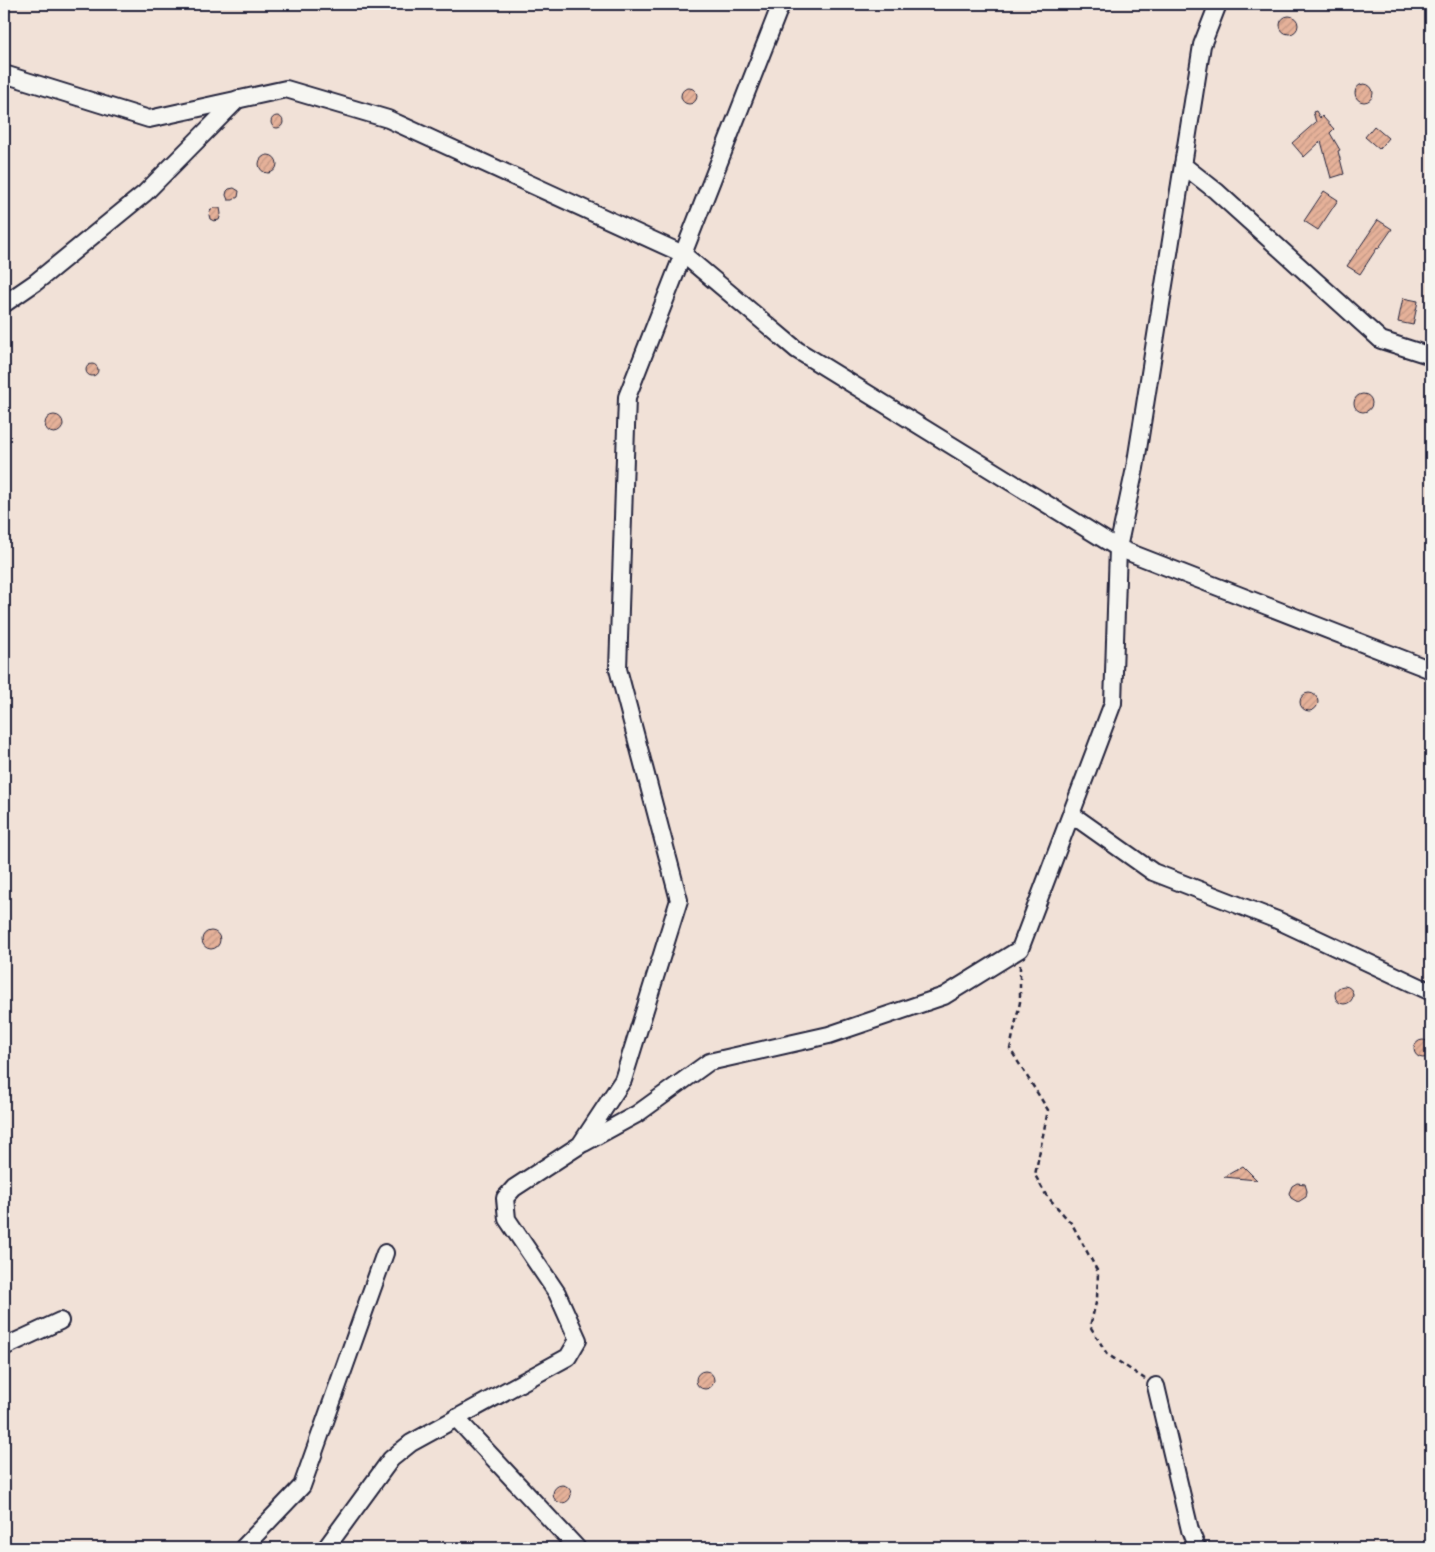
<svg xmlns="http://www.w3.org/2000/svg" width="1435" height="1552" font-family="Delius,sans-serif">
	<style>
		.building { fill: url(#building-hatch); stroke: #22223b }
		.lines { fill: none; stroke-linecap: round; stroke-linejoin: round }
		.minor-casing { stroke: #22223b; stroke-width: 20 }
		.path { stroke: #22223b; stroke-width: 2.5; stroke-dasharray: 5 4; stroke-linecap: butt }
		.minor { stroke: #f6f6f2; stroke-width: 16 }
	</style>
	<defs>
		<pattern id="building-hatch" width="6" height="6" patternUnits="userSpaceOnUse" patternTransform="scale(1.25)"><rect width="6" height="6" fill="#e5b199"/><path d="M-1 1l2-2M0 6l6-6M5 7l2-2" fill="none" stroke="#c49885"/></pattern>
	</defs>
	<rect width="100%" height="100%" fill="#f1e1d7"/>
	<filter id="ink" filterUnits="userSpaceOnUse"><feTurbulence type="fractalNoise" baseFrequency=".02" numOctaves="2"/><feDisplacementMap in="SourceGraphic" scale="10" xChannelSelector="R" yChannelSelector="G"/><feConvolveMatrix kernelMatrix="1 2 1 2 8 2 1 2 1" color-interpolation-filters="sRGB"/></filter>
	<g filter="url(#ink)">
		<g class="building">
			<circle cx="1289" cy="25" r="9"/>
			<circle cx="1364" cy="93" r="9"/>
			<circle cx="689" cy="96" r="8"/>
			<polygon points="1316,111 1320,118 1322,116 1334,129 1330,133 1340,150 1338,151 1344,174 1331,178 1321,141 1304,157 1292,143 1316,122 1313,112"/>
			<circle cx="277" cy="122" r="6"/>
			<polygon points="1374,126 1388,138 1379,149 1365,137"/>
			<circle cx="268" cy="164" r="9"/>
			<polygon points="234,188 239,191 238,197 233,200 228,200 226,195 227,191 229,189"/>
			<polygon points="1324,191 1338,200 1318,230 1304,221"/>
			<polygon points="214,208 220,208 221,214 219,220 214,221 210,219 209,215 211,209"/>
			<polygon points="1378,220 1392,229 1378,249 1377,248 1360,274 1347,266"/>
			<polygon points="1403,298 1418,301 1413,325 1398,322"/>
			<circle cx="92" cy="370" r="6"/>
			<circle cx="1363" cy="403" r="9"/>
			<circle cx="54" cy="424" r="9"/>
			<circle cx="1309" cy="702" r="9"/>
			<circle cx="211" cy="940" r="9"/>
			<circle cx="1344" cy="995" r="9"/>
			<circle cx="1423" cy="1049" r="9"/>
			<polygon points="1243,1166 1257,1180 1224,1177"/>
			<polygon points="1297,1183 1305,1184 1307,1191 1306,1197 1298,1202 1291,1198 1289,1193 1292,1186"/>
			<circle cx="705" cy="1380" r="9"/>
			<circle cx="562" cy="1494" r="9"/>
		</g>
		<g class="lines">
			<defs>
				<g id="minor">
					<polyline points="4,74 149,119 286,89 388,119 683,254 797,350 1118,548 1431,670"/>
					<polyline points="1183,165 1216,191 1381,340 1431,356"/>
					<polyline points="4,304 36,282 145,193 238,99"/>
					<polyline points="1071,814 1153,872 1277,920 1431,992"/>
					<polyline points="584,1143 637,1114 709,1062 829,1035 944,996 1020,949 1113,703 1118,548 1135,468 1202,45 1218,4"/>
					<polyline points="4,1347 60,1321"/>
					<polyline points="1156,1386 1190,1530 1197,1548"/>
					<polyline points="456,1418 577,1548"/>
					<polyline points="243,1548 302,1486 385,1253"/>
					<polyline points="326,1548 391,1459 411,1443 568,1357 578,1340 557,1293 507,1219 505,1198 514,1188 580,1145 623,1080 679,900 618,669 627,397 781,4"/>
				</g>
			</defs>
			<use href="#minor" class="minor-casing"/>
			<polyline class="path" points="1020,965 1020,1002 1010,1049 1048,1110 1035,1175 1046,1195 1072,1224 1098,1272 1097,1299 1090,1326 1107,1354 1145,1379"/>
			<use href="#minor" class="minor"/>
		</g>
	</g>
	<rect width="1435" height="1552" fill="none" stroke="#f6f6f2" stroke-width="20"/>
	<rect x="10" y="10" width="1415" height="1532" fill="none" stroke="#22223b" stroke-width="2" filter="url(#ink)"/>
</svg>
